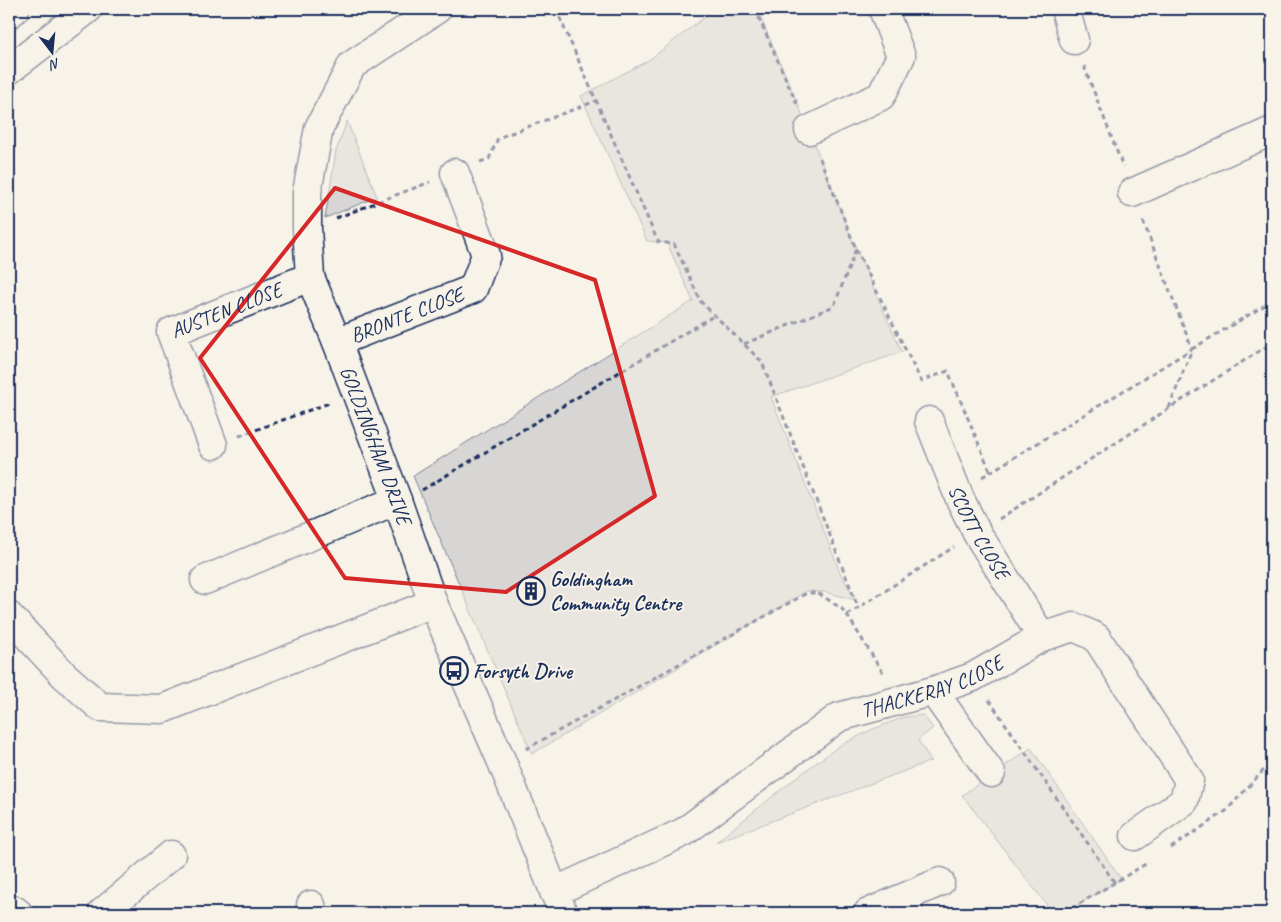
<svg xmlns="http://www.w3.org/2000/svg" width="1281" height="922" font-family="Caveat,sans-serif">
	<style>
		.green { fill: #d7d6d4; stroke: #798299 }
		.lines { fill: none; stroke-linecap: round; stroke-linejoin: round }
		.minor-casing { stroke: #1b2f5e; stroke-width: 31 }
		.highway-casing { stroke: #1b2f5e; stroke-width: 31 }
		.path { stroke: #1b2f5e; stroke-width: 3; stroke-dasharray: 5 4; stroke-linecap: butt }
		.minor { stroke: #f7f3e8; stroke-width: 28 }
		.highway { stroke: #f7f3e8; stroke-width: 28 }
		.marked { fill: none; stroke: #d62828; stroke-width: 4; stroke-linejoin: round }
		.labels { text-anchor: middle; stroke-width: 4; stroke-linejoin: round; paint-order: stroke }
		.street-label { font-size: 21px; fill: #1b2f5e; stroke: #f7f3e8 }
		.poi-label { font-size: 21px; font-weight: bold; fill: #1b2f5e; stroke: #f7f3e8; text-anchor: start }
	</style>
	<rect width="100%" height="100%" fill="#f7f3e8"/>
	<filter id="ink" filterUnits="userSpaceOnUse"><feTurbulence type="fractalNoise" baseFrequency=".02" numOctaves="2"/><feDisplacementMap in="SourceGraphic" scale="10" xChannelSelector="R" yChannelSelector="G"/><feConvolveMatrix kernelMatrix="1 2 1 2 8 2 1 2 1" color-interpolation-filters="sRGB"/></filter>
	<g filter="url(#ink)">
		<g class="green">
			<polygon points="715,9 757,9 809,130 856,249 902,352 771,397 840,572 856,600 824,592 807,591 532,754 413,476 693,301 667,243 647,241 581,96 649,60"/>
			<polygon points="347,121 377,197 325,218 336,151"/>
			<polygon points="923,715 933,728 918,740 931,761 716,842 797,777 839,746 873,729 905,717"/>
			<polygon points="1031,748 1121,879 1064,913 1053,913 962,795"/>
		</g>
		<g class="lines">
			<defs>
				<g id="minor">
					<path id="s1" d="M437,9L352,65L319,128L307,192V228L310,277L337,342L397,500L433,603L502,762L563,913"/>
					<polyline points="1065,9 1074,40"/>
					<polyline points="809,130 881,96 901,56 883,9"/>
					<polyline points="1132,193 1272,131"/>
					<path id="s2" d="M337,342L473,289L486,255L455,173"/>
					<path id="s3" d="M929,421L960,499L977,533L1042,637"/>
					<path id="s4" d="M213,445L171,332L310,277"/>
					<polyline points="205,580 397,500"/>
					<polyline points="9,616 64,675 100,707 162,709 433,603"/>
					<polyline points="933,691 991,773"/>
					<path id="s5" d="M554,892L684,832L839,717L933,691L973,677L1042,637L1074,627L1096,637L1189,780L1184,801L1135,836"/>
					<polyline points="898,900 940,882"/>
					<polyline points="311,905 313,913"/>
					<polyline points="11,913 14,910 18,913"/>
					<polyline points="102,913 171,855"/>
					<polyline points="868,913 898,900 909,913"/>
				</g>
				<g id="highway">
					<polyline points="9,14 15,9"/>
					<polyline points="9,70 88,9"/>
				</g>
			</defs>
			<use href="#minor" class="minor-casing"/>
			<use href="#highway" class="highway-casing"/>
			<g class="path">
				<polyline points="556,9 658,242 674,244 701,302 762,362 858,607"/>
				<polyline points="755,9 797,104"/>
				<polyline points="1084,66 1123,167"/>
				<polyline points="480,162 489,159 498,138 596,101"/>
				<polyline points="336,218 430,182"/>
				<polyline points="856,249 921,381 948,371 991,473"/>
				<polyline points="744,344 834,306 856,249 819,156"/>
				<polyline points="1169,408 1192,349 1272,301"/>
				<polyline points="239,436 329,403"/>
				<polyline points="982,477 1192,349 1142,218"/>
				<polyline points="422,490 715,315"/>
				<polyline points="999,519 1168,409 1272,343"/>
				<polyline points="847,615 954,547"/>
				<polyline points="989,700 1115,883"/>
				<polyline points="526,749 807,593 818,593 842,609 847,615 885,676"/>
				<polyline points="1171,848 1226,811 1272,761"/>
				<polyline points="1064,913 1149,862"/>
			</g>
			<use href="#minor" class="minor"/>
			<use href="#highway" class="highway"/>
		</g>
	</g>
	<path d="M0 0H1281V922H0ZM335,188L595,280L655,496L506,592L345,578L200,358Z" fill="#f7f3e8" fill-opacity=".55" fill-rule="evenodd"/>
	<path class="marked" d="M335,188L595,280L655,496L506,592L345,578L200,358Z"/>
	<defs>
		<symbol id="building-ring" viewBox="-11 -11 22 22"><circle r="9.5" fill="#f7f3e8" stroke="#1b2f5e" stroke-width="1.5"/><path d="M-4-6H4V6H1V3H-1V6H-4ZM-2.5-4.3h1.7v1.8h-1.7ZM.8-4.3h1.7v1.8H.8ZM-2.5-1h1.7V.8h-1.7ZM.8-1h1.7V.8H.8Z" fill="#1b2f5e"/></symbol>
		<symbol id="bus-ring" viewBox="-11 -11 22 22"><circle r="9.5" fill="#f7f3e8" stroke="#1b2f5e" stroke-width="1.5"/><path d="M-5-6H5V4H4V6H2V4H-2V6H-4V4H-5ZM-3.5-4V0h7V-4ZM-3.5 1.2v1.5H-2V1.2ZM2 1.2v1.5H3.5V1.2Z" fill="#1b2f5e"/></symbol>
	</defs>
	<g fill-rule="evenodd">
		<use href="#building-ring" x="515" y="575" width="32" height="32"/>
		<use href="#bus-ring" x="438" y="655" width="32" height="32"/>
	</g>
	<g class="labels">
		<g class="street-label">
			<text dy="7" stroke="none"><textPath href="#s4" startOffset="180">AUSTEN CLOSE</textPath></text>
			<text dy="7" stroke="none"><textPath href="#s2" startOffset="75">BRONTE CLOSE</textPath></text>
			<text dy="7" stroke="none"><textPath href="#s1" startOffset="504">GOLDINGHAM DRIVE</textPath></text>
			<text dy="7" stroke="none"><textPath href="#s3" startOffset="122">SCOTT CLOSE</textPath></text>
			<text dy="7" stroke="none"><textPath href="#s5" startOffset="434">THACKERAY CLOSE</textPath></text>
		</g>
		<g class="poi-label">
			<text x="550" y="586">Goldingham<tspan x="550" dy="24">Community Centre</tspan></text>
			<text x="473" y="678">Forsyth Drive</text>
		</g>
	</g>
	<rect width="1281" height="922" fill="none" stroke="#f7f3e8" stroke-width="30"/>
	<rect x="15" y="15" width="1251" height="892" fill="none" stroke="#1b2f5e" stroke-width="2" filter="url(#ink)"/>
	<g transform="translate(52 52) rotate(164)" stroke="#f7f3e8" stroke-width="4" paint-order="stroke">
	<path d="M0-4L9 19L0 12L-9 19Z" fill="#1b2f5e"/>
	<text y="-8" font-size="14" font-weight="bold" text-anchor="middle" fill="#1b2f5e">N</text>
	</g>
</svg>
